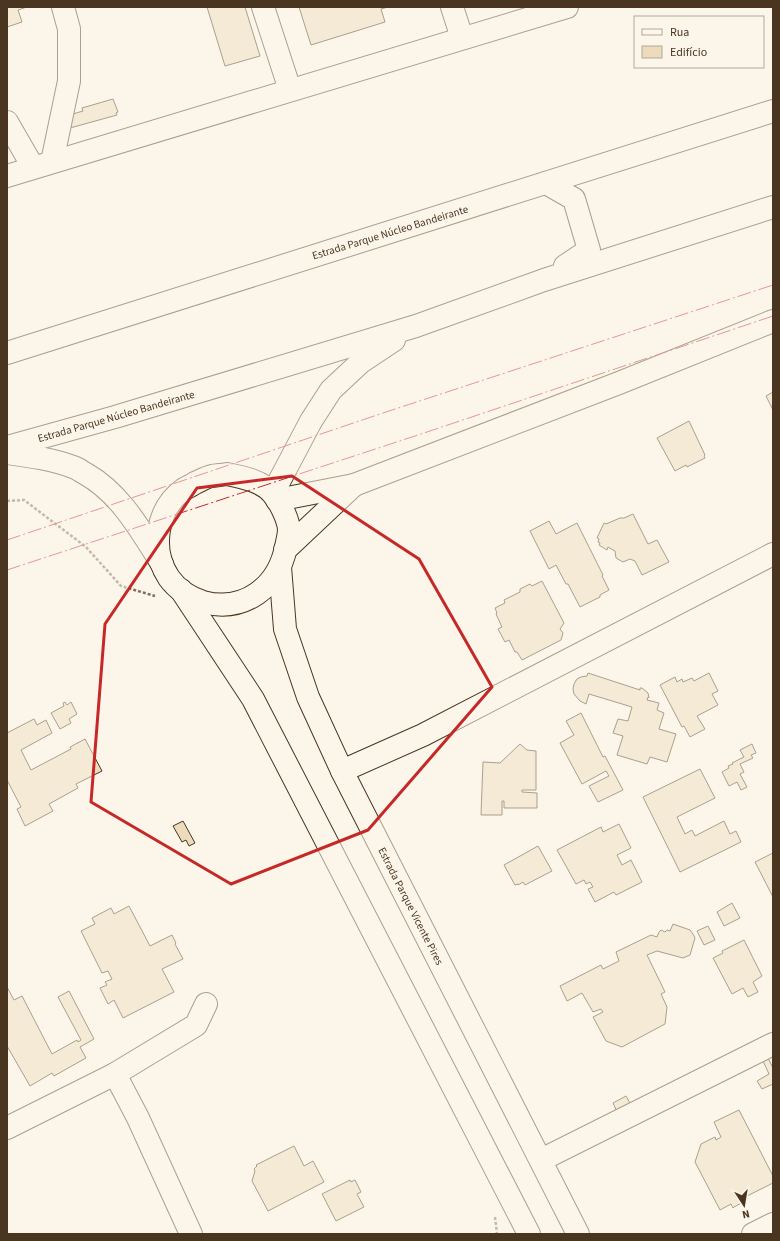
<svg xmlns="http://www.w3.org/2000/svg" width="780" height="1241" font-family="'Source Sans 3',sans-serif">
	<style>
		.building { fill: #ecdcbc; stroke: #4a3520 }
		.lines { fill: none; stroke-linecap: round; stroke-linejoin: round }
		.minor-casing { stroke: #4a3520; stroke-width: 24 }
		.major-casing { stroke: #4a3520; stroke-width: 24 }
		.highway-casing { stroke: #4a3520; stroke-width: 24 }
		.path { stroke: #7f6f5c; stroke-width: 2.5; stroke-dasharray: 3 2; stroke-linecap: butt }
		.minor { stroke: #fbf6e9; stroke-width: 22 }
		.major { stroke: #fbf6e9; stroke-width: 22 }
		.highway { stroke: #fbf6e9; stroke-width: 22 }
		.power { stroke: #c62828; stroke-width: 1; stroke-dasharray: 14 3 2 3; stroke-linecap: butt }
		.marked { fill: none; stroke: #c62828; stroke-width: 3; stroke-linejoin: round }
		.labels { text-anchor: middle; stroke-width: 3; stroke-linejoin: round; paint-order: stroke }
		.street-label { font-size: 11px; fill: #4a3520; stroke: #fbf6e9 }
	</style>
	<rect width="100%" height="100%" fill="#fbf6e9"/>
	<g class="building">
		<polygon points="7,7 27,7 18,10 22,22 7,27"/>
		<polygon points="207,7 245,7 260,56 225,66"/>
		<polygon points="299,7 388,7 381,9 385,22 311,45"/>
		<polygon points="113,99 118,112 116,113 117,115 70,128 66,116 83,111 82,108"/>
		<polygon points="773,392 773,410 766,396"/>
		<polygon points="689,421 705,455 704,456 705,458 687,467 686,465 675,471 657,438"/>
		<polygon points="633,514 648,544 657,540 669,562 642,575 635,561 630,559 623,562 616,558 615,551 608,547 607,550 599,545 600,543 598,542 599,539 597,538 604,523 606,524 620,518 624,518"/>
		<polygon points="549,521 556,534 577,523 603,575 602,576 609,590 600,595 600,597 580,607 568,584 566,584 556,565 549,569 530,531"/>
		<polygon points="542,581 564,623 560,629 563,633 561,640 522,660 517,652 515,652 509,640 505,642 498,629 502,627 496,614 497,613 495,608 505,603 504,600 520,592 520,589 530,584 532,586"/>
		<polygon points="588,673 640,690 640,688 642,688 648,693 649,698 648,697 647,700 659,703 657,710 664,713 659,729 676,734 667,762 650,757 647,764 617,755 623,736 613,733 618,719 628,721 632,707 589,694 586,704 580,701 574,694 573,689 574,684 577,679 581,677 587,676"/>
		<polygon points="709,673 718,691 712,694 718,705 697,716 705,729 690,737 684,726 682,727 660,685 675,677 677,682 682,679 683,682 692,678 694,681"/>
		<polygon points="65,702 67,705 71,702 77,714 69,719 71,723 60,729 51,713 64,706 63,703"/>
		<polygon points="581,713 603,757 605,756 623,790 598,802 589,786 609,776 606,771 582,784 560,743 574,735 566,721"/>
		<polygon points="34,719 37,725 46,720 52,733 21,750 31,770 71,749 70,747 85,739 102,771 76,784 78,788 49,804 53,811 25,826 17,809 21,807 7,780 7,733"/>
		<polygon points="520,744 527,750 536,751 536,790 522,790 522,792 537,793 537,808 504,808 504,801 502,801 502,815 481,815 483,762 500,763"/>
		<polygon points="752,744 756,753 751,755 753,758 740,764 744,772 740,774 747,787 741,790 737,782 729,786 722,772 729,768 728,766 733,764 732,763 744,757 740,750"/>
		<polygon points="700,769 715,798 677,817 685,834 692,830 695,836 724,821 730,834 736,831 741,842 680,872 643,797"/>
		<polygon points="183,821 195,843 189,846 186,840 182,842 173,826"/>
		<polygon points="619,824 631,848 617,855 622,865 631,860 642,882 616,895 614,892 595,902 588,889 593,887 590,882 586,884 584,880 576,884 557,850 601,827 603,832"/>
		<polygon points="538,846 552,871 525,885 523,882 518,885 518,884 515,885 504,865"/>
		<polygon points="773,853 773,897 755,862"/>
		<polygon points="732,903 740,918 724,926 717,912"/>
		<polygon points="129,906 150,946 172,935 176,943 175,944 183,959 162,969 174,992 123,1018 114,1000 108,1004 100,988 107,985 105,982 112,979 108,971 102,973 81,931 95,924 92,918 111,908 114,914"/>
		<polygon points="673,924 690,930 693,934 695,938 690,955 683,958 657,951 647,955 665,992 661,994 667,1007 665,1024 622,1047 606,1041 593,1017 603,1012 601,1009 593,1012 582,993 567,1001 560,986 601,965 603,969 619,961 616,952 651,935 657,937 659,932 661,930 665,932 667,930 670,931"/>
		<polygon points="708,926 715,940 704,945 697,931"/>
		<polygon points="744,940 762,976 753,982 758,992 748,997 743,988 732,994 713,958 723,953 722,951"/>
		<polygon points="7,987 14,1000 22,996 52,1054 77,1040 78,1042 81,1040 58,997 69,991 94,1039 80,1047 86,1058 54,1076 52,1073 30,1086 7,1046"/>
		<polygon points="768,1058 773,1068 773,1084 762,1089 757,1081 769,1074 763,1061"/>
		<polygon points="626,1096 631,1105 620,1118 613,1103"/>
		<polygon points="739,1110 773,1176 773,1183 743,1198 745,1201 734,1207 733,1208 731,1204 720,1210 695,1162 701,1144 715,1137 716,1140 721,1137 714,1122"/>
		<polygon points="294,1146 304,1166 313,1161 324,1182 268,1211 252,1181 255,1171 254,1169 257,1166 256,1165"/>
		<polygon points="350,1180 351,1182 355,1180 361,1192 357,1194 364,1207 336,1221 322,1194"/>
	</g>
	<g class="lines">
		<defs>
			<g id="minor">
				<polyline points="263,7 290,90"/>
				<polyline points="452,7 462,38"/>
				<polyline points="7,122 33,167"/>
				<polyline points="52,162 69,81 69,29 63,7"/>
				<polyline points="7,176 567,7"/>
				<polyline points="277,500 354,485 619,383 773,321"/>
				<polyline points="285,550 354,485"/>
				<polyline points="342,771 423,735 773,554"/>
				<polyline points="7,1128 115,1074"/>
				<polyline points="541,1160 773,1044"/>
				<polyline points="191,1234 138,1118 115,1074 196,1025 206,1004"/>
				<polyline points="753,1234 773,1224"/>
			</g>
			<g id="major">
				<path d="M227,474C242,477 263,481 273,494C280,502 288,519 289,529C289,535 287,542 286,547C278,587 244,613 203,602C190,598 177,589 169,578C150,550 156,509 184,489C188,487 192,485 195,483C200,481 206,477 212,476C216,475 222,475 227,474Z"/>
				<polyline points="280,567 285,629 308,697 342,771 578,1234"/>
				<polyline points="181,590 253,699 529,1234"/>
			</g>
			<g id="highway">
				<polyline points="546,183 574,199 589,250 565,266"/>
				<polyline points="7,353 773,111"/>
				<polyline points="7,447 115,417 416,326 544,280 773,207"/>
				<path d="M7,453C29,456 52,459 73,467C77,468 82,472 86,474C121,494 141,531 162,564"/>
				<polyline points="273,493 311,421 331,390 361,362 394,340"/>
			</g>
		</defs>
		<use href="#minor" class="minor-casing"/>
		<use href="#major" class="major-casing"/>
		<use href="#highway" class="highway-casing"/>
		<g class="path">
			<polyline points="7,501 24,500 86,547 121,586 155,596"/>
			<polyline points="495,1217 497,1234"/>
		</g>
		<use href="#minor" class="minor"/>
		<use href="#major" class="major"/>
		<use href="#highway" class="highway"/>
		<g class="power">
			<polyline points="7,540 383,413 773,285"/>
			<polyline points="7,570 424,433 773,316"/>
		</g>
	</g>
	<path d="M0 0H780V1241H0ZM292,476L419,559L492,687L368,830L231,884L91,802L105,624L197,488Z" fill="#fbf6e9" fill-opacity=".55" fill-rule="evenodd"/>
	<path class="marked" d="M292,476L419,559L492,687L368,830L231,884L91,802L105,624L197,488Z"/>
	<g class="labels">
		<g class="street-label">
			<text transform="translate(390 232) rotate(-17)" y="4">Estrada Parque Núcleo Bandeirante</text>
			<text transform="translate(116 416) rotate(-16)" y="4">Estrada Parque Núcleo Bandeirante</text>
			<text transform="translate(411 906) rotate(63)" y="4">Estrada Parque Vicente Pires</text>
		</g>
	</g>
	<rect width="780" height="1241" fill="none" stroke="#4a3520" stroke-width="16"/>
	<rect x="634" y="16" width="130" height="52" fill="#fbf6e9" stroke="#b4a999"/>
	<rect x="642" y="29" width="20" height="6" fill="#fbf6e9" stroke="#b4a999"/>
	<text x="670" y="36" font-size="12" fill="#4a3520">Rua</text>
	<rect x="642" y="46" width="20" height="12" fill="#ecdcbc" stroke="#b4a999"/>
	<text x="670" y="56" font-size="12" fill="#4a3520">Edifício</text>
	<g transform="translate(744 1205) rotate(168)" stroke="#fbf6e9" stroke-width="3" paint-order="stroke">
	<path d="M0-3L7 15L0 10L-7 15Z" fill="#4a3520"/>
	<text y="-6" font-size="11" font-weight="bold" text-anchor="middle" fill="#4a3520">N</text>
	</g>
</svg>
